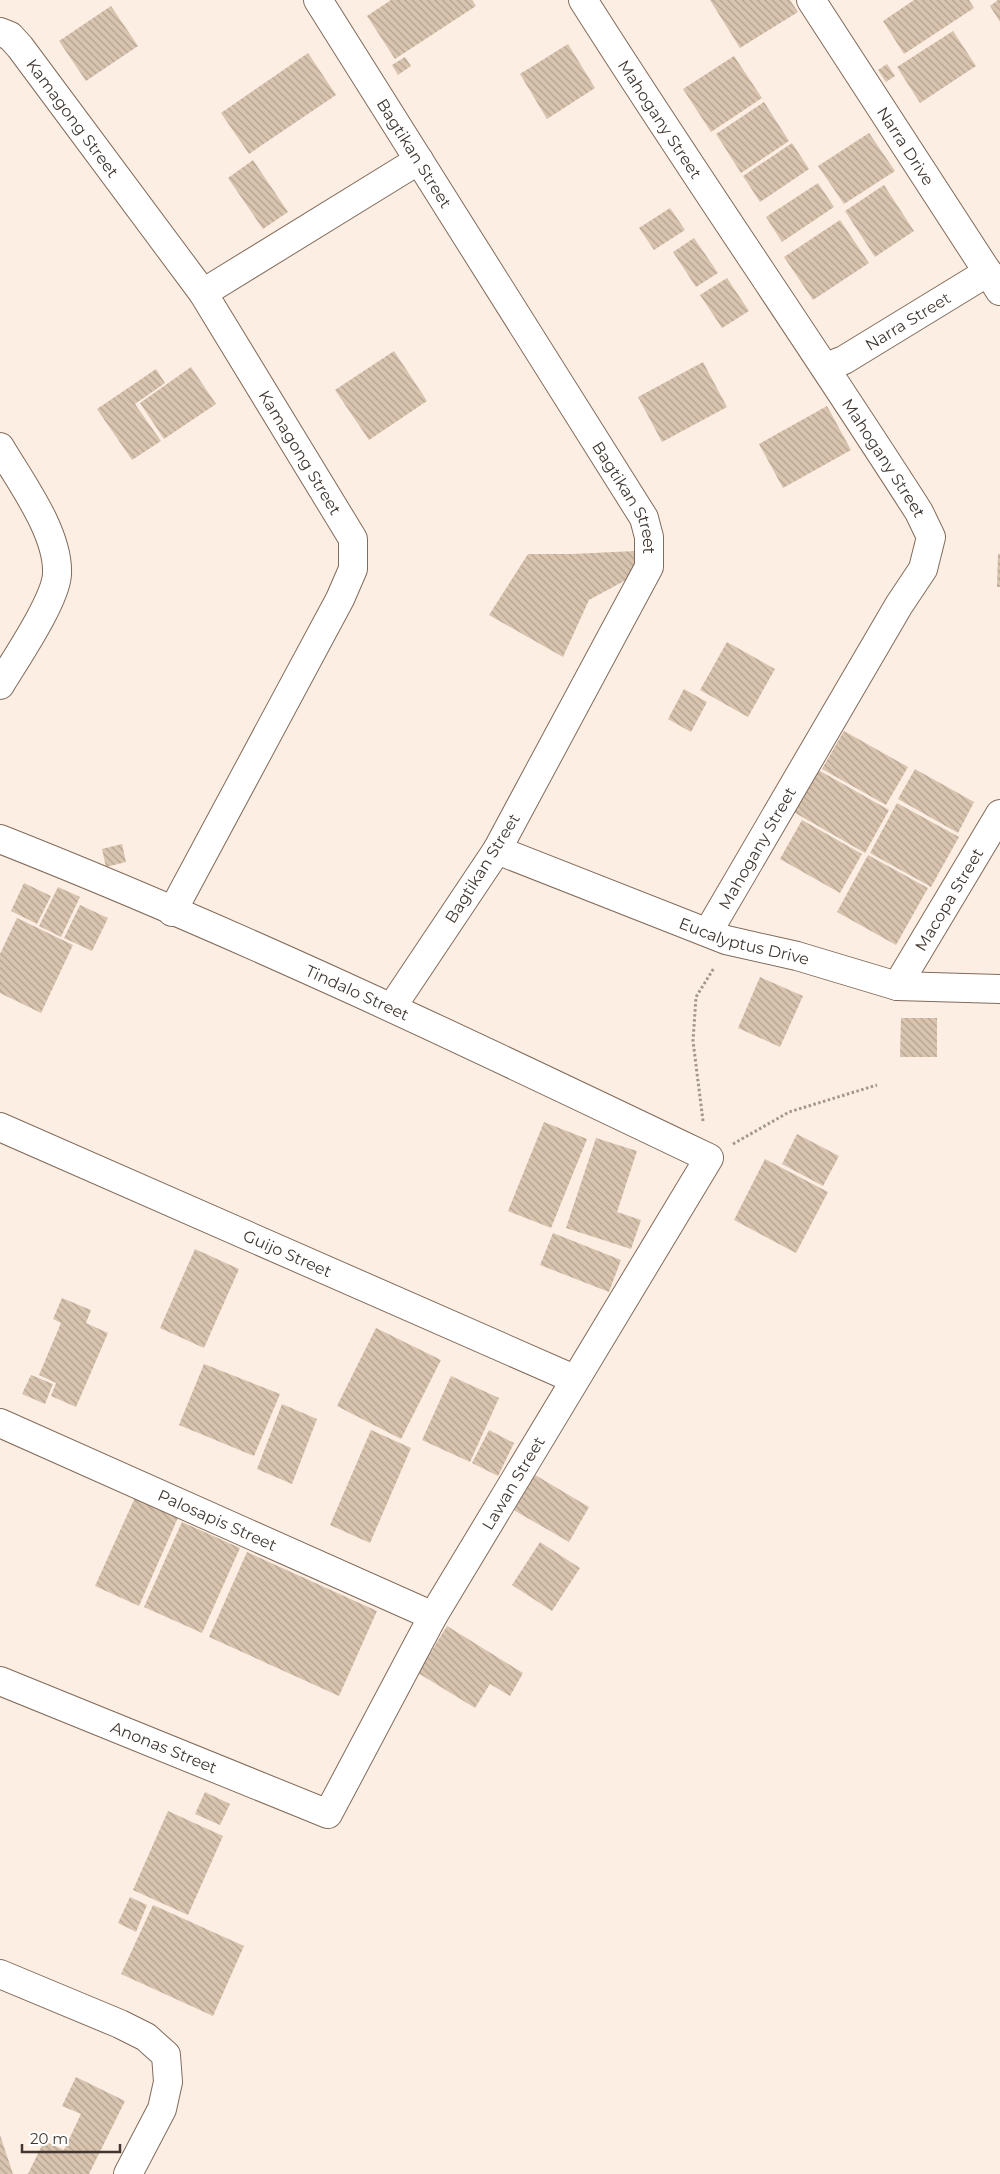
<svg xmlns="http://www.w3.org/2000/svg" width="1000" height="2174" font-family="Montserrat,sans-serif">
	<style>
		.building { fill: url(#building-back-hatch) }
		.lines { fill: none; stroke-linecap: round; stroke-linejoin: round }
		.street-casing { stroke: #816b5b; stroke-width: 30 }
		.path { stroke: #a2968d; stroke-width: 3; stroke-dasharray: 2.5 2.5; stroke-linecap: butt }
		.street { stroke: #fff; stroke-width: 28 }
		.labels { text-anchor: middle; stroke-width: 4; stroke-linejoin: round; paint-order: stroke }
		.street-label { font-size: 16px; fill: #413730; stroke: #fefefe }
	</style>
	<defs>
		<pattern id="building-back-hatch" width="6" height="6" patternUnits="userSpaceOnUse" patternTransform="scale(1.25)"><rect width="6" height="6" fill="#d9c4af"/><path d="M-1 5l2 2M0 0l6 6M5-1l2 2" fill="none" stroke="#b2a08f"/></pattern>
	</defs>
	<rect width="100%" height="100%" fill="#fdeee3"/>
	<g class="building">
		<polygon points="391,0 472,0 476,6 395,59 367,16"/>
		<polygon points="710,0 790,0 798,12 740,48"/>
		<polygon points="914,0 969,0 974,8 904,54 883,21"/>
		<polygon points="998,0 1000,0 1000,22 990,6"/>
		<polygon points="111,6 138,46 86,81 59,41"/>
		<polygon points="953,31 976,66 920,103 897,67"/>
		<polygon points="568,44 595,88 547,119 520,74"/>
		<polygon points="308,53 336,95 249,154 221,113"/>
		<polygon points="734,56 762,98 711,132 683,89"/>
		<polygon points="405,57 411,66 398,75 392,65"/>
		<polygon points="887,64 895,76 886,82 878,70"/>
		<polygon points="764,102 789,141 741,173 716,134"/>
		<polygon points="869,133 895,171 844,204 818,166"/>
		<polygon points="792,143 809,169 760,202 743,176"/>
		<polygon points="253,160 288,212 263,229 228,178"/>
		<polygon points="818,183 834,207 782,242 766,217"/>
		<polygon points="884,185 914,231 875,257 845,211"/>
		<polygon points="670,208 685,230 654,250 639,228"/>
		<polygon points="840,220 869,263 813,300 784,257"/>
		<polygon points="694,238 718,273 696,287 673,252"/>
		<polygon points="727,278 749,311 722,328 700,295"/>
		<polygon points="394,351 427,401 369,440 335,390"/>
		<polygon points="703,362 727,407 662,442 638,397"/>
		<polygon points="191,367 216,404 164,439 140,403"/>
		<polygon points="156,369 165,383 135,404 161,441 132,460 97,409"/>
		<polygon points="827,406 851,450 783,488 759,444"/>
		<polygon points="635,551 637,574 589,600 563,657 489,615 528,554 572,554"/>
		<polygon points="998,554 1000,554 1000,587 997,587"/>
		<polygon points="727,642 775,669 748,717 700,690"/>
		<polygon points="684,689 707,702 691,732 668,719"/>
		<polygon points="844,731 908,767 886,805 822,769"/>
		<polygon points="813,767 889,810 865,853 790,810"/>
		<polygon points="915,769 974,802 958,833 898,799"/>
		<polygon points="897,803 959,837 931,887 870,853"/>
		<polygon points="802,820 862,854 840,893 780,859"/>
		<polygon points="122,844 126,862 106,867 102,849"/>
		<polygon points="868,855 928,888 896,945 837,912"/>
		<polygon points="24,883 51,896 37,924 11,911"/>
		<polygon points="58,887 80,897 61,937 39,926"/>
		<polygon points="80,905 108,918 92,951 64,938"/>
		<polygon points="17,918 73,945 41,1013 0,993 0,954"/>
		<polygon points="760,977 803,996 780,1047 738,1028"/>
		<polygon points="901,1018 937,1018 937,1057 900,1057"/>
		<polygon points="544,1122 587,1139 551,1228 508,1211"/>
		<polygon points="797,1134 839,1156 823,1186 782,1164"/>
		<polygon points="596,1138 637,1151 617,1212 641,1220 631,1249 566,1228"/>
		<polygon points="765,1159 828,1192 796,1253 734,1220"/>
		<polygon points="553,1233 621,1260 609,1292 540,1265"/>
		<polygon points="195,1249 239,1269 204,1348 160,1328"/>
		<polygon points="62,1298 91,1310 86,1323 108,1333 76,1407 51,1396 56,1383 39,1375 61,1323 53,1319"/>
		<polygon points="376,1328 441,1360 401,1439 337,1406"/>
		<polygon points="204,1364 280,1394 254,1456 179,1425"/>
		<polygon points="31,1375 53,1384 45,1404 22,1394"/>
		<polygon points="451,1376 499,1398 470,1462 422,1440"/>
		<polygon points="282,1404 317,1419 292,1484 257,1469"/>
		<polygon points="371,1430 411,1448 370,1543 330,1525"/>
		<polygon points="489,1430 514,1443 498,1476 472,1463"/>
		<polygon points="525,1469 589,1507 569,1542 505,1505"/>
		<polygon points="138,1491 181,1511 139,1606 95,1586"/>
		<polygon points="182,1522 240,1548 202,1633 144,1607"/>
		<polygon points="540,1542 580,1568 552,1611 512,1585"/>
		<polygon points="247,1552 377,1611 339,1696 209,1637"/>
		<polygon points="447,1626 523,1673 510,1696 490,1684 475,1708 418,1673"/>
		<polygon points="205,1792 230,1804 220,1825 195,1814"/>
		<polygon points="168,1811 223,1836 188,1915 133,1890"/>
		<polygon points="130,1897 147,1905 136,1932 118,1923"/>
		<polygon points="153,1905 244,1946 213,2016 121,1974"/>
		<polygon points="76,2077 125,2101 89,2174 28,2174 44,2141 64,2150 81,2114 62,2106"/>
		<polygon points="0,2135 13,2174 0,2174"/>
	</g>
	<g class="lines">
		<defs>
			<g id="street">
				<path id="s1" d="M318,0L644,518L649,537V567L497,850L392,1007"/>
				<path id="s2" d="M583,0C692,172 809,340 919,512L931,537L923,569L899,605L708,932"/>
				<path id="s3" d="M811,0L1000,291"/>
				<path id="s4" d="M0,32L10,36L20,47L203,293L353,539V569L340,599L172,912"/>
				<polyline points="203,293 419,160"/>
				<path id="s5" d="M826,367L844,360L988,272"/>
				<path d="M0,447C20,481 59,533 57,574C56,600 15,660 0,685"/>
				<path id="s6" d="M0,839C241,934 475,1046 709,1158L433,1616L328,1814L0,1681"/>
				<path id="s7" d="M497,850L726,940L797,956L897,986L1000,989"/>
				<path id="s8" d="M897,986L1000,814"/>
				<path id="s9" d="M0,1127L574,1379"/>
				<path id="s10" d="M0,1423L433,1616"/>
				<polyline points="0,1974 120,2024 146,2037 166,2055 168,2082 162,2109 128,2174"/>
			</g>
		</defs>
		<use href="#street" class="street-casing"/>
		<g class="path">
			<polyline points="703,1121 693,1041 696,997 714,968"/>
			<polyline points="733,1144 789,1112 877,1085"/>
		</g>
		<use href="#street" class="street"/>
	</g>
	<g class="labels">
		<g class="street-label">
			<text dy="6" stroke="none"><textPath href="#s4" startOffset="114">Kamagong Street</textPath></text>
			<text dy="6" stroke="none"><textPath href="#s2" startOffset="142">Mahogany Street</textPath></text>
			<text dy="6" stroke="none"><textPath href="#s3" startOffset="174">Narra Drive</textPath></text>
			<text dy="6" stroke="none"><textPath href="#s1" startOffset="181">Bagtikan Street</textPath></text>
			<text dy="6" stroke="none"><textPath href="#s5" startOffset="94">Narra Street</textPath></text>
			<text dy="6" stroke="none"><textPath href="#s4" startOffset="519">Kamagong Street</textPath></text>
			<text dy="6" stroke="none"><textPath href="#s2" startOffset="548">Mahogany Street</textPath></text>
			<text dy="6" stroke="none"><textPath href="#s1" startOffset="586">Bagtikan Street</textPath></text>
			<text transform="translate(757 848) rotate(-60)" y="6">Mahogany Street</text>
			<text transform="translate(482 868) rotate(-58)" y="6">Bagtikan Street</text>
			<text dy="6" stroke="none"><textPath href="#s8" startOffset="101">Macopa Street</textPath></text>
			<text dy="6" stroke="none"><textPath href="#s7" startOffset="264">Eucalyptus Drive</textPath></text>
			<text dy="6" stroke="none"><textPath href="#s6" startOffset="389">Tindalo Street</textPath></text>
			<text dy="6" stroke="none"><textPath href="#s9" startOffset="314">Guijo Street</textPath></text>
			<text transform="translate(513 1483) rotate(-59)" y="6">Lawan Street</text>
			<text dy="6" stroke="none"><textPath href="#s10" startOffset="238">Palosapis Street</textPath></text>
			<text transform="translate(164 1747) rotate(22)" y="6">Anonas Street</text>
		</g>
	</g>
	<path d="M22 2144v8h98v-8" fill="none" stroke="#413730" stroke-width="2.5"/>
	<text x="30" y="2144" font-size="15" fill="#413730" stroke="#fefefe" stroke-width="4" paint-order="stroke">20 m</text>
</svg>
